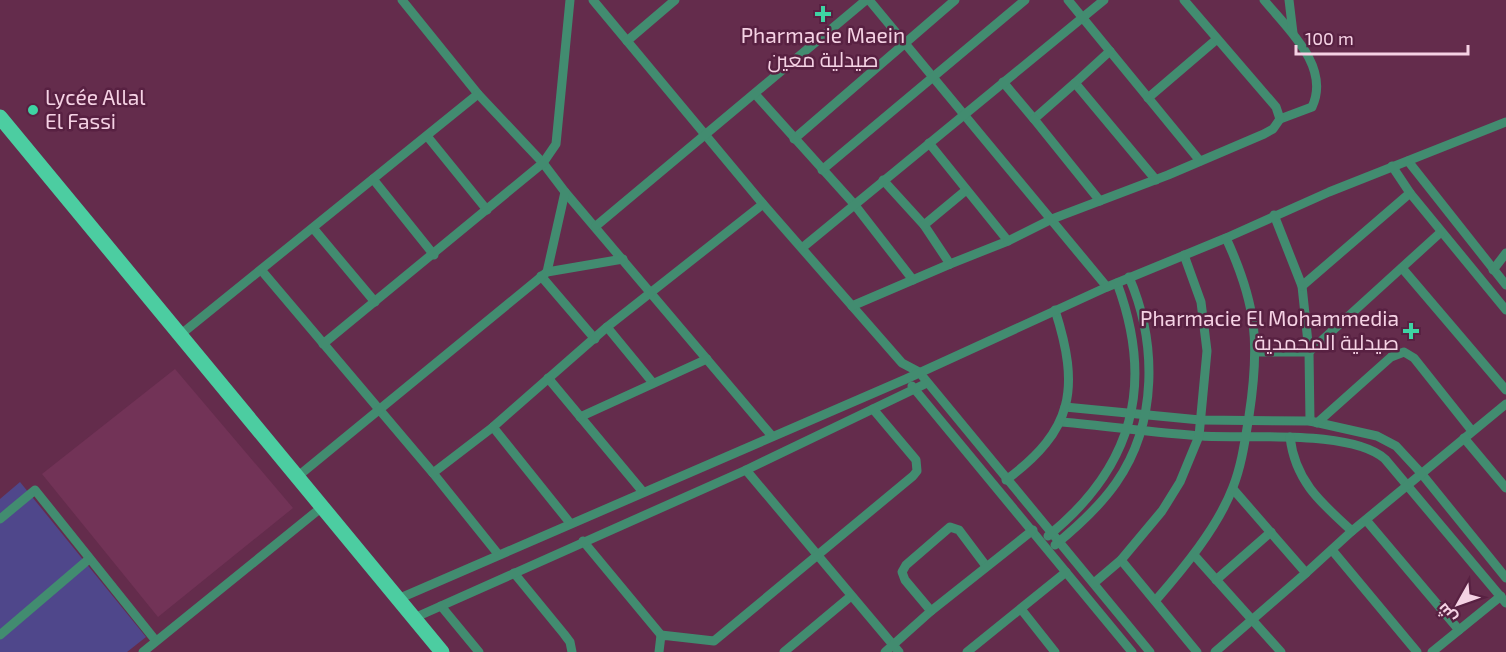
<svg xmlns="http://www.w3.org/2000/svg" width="1506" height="652" font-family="'Exo 2',Cairo,sans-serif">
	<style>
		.built { fill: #723357 }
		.green { fill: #4f478b }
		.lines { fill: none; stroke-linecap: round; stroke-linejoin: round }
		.minor { stroke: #428c70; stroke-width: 9 }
		.primary { stroke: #4ccda1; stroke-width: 15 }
		.poi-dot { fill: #3ed4a3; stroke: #582142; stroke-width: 2 }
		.labels { text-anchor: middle; stroke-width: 5; stroke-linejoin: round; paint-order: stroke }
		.poi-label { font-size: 21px; fill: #f5d2e4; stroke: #582142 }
	</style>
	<rect width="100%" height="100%" fill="#642c4c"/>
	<polygon class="built" points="175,369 293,508 158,617 42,474"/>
	<polygon class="green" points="20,482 146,637 127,652 0,652 0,499"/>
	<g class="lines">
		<g class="minor">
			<polyline points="402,0 478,94 543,163 565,192 771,435"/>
			<polyline points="593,0 763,204 902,363 919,372 1150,652"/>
			<polyline points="869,0 1107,287"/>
			<polyline points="1068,0 1200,161"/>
			<path d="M1264,0C1288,29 1331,67 1312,107L1280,119"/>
			<polyline points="1289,0 1293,33"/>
			<polyline points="627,41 675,0"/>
			<polyline points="1110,51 1075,83 1156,180"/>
			<polyline points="1003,82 1034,119 1075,83"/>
			<polyline points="755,94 854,204 913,280"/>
			<polyline points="1148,98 1217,39"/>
			<polyline points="1034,119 1100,201"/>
			<polyline points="427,136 487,210"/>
			<polyline points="794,139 955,0"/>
			<polyline points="1408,161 1506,285"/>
			<polyline points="1392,166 1410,193 1506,310"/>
			<polyline points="822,170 1025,0"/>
			<polyline points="373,179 434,255"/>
			<polyline points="883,180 924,225 950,264 1008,241 929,143"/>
			<polyline points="1274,215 1302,286 1309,352 1310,421"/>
			<polyline points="924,225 965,191"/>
			<polyline points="596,226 866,0"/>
			<polyline points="313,228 375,302"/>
			<polyline points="1008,241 1052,219 1168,175 1264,134 1273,129 1280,119 1276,107 1184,0"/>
			<polyline points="802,248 1104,0"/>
			<polyline points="1402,268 1506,390"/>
			<polyline points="1493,270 1506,253"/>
			<polyline points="262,271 433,473 498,554"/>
			<polyline points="547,272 565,192"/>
			<polyline points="541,276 595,339"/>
			<polyline points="1302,286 1410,193"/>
			<polyline points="852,306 950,264"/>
			<polyline points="607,327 653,383"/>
			<polyline points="180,335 478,94"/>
			<polyline points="323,344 543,163 556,144 570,0"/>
			<polyline points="1256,352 1309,352 1441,232"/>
			<polyline points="548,378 643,492"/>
			<polyline points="912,386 1132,652"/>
			<polyline points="1065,407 1200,420 1310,421 1377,436 1396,446 1421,473 1506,578"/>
			<polyline points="580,417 707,359"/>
			<path d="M1062,422C1109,426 1155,433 1202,436C1248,439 1351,429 1385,459L1506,603"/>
			<polyline points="1317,423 1391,357 1404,352 1414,358 1472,431"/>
			<polyline points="493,427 570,523"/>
			<path d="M1290,437C1295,481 1321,503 1352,531L1506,404"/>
			<polyline points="1464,438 1506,488"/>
			<polyline points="746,470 899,652"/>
			<polyline points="433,473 493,427 607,327 763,204"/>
			<polyline points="297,477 547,272 623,259"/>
			<path d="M1006,480C1074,430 1080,388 1055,310"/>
			<polyline points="0,519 35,490 156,641"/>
			<polyline points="1366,520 1459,630"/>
			<path d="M1048,536C1133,467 1155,385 1117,283"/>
			<polyline points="583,541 661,635"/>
			<path d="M1055,545C1077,527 1100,506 1116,483C1158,423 1157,342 1129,277"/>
			<polyline points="1332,550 1417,652"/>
			<polyline points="1194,555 1281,652"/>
			<polyline points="1121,560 1197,652"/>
			<polyline points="514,573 564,634 570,642 572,652"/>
			<polyline points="1306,573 1352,531"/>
			<polyline points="1216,580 1271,532"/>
			<polyline points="1094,583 1121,560 1162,511 1180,482 1199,436 1207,351 1201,302 1184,255"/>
			<polyline points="398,599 906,379 1107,287 1226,238 1329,192 1506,122"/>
			<path d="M1156,600C1183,569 1218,527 1233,487C1242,464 1245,440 1249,416C1260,344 1257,305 1226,238"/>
			<polyline points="441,606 479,652"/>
			<polyline points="1021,609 1055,652"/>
			<polyline points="931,611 905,580 902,572 906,565 950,527 959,530 986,566"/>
			<polyline points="414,618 746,470 927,383"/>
			<polyline points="0,635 89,559"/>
			<polyline points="143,652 322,507"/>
			<polyline points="659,652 661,635 714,641 913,476 917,471 916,460 873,409"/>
			<polyline points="784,652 851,596"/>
			<polyline points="885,652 931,611 1033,530"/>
			<polyline points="967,652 1066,572"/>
			<polyline points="1215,652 1306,573 1233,489"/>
			<polyline points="1432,652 1501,596"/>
		</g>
		<polyline class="primary" points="0,117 442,652"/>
	</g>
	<g class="poi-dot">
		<path d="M820 5h6v6h6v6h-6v6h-6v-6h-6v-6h6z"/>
		<circle cx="33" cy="110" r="6"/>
		<path d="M1408 322h6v6h6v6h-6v6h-6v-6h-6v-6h6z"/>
	</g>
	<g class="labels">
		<g class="poi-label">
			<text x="823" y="43">Pharmacie Maein<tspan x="823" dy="24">صيدلية معين</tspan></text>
			<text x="45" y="105" text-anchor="start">Lycée Allal<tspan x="45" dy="24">El Fassi</tspan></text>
			<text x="1399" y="326" text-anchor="end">Pharmacie El Mohammedia<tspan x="1399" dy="24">صيدلية المحمدية</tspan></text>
		</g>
	</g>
	<g transform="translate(1458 604) rotate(230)" stroke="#582142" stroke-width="4.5" paint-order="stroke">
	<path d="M0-4.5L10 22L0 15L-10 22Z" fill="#f5d2e4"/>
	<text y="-9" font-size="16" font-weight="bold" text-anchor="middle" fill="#f5d2e4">ش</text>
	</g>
	<path d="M1296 45v9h172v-9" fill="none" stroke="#f5d2e4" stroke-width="3"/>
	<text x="1305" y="45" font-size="18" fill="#f5d2e4" stroke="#582142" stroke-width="4.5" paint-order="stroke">100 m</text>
</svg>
